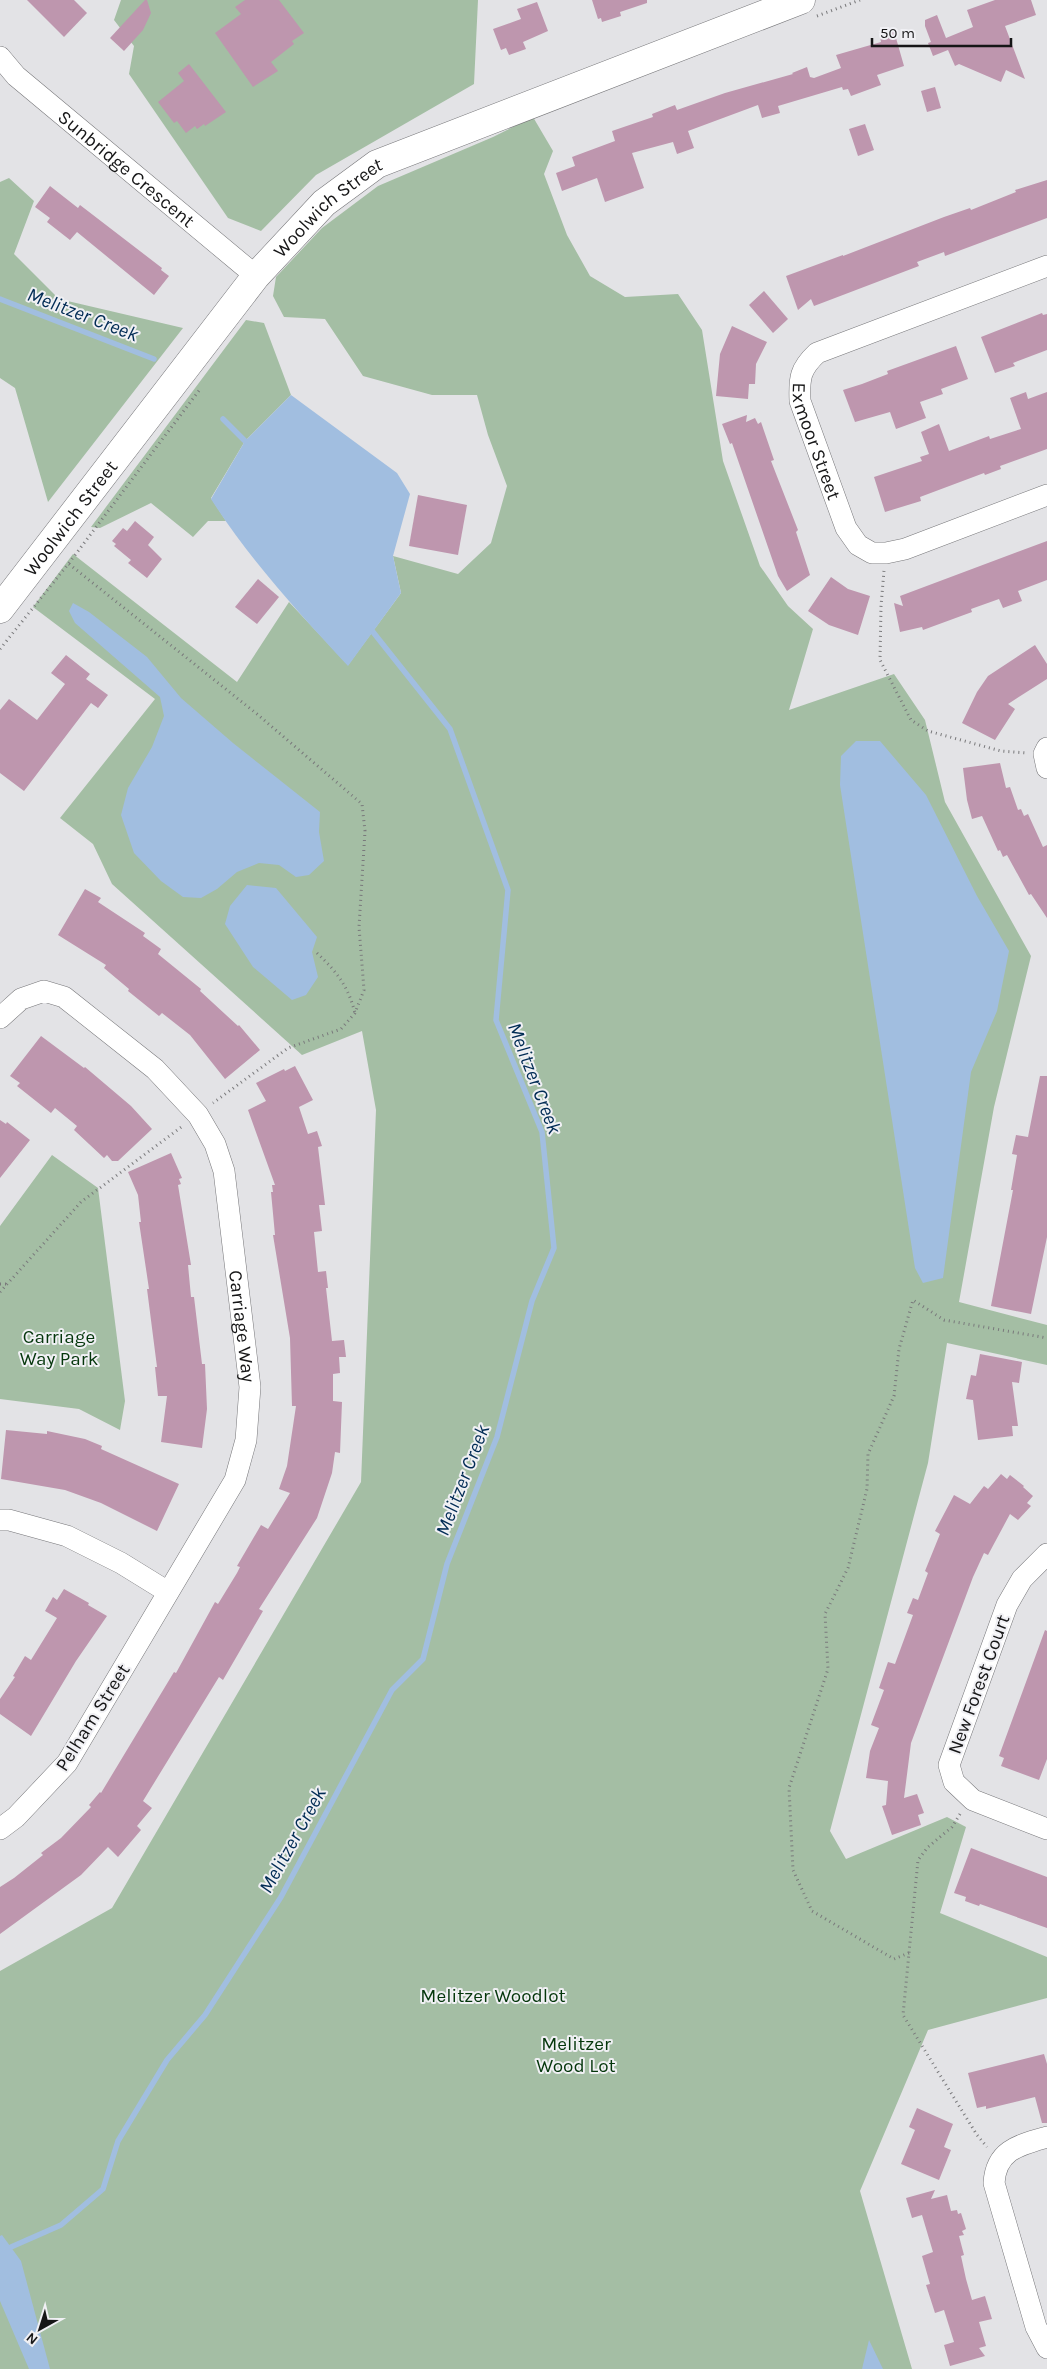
<svg xmlns="http://www.w3.org/2000/svg" width="1047" height="2369" font-family="Karla,sans-serif">
	<style>
		.green { fill: #a4bea4 }
		.water { fill: #a1bee0 }
		.lines { fill: none; stroke-linecap: round; stroke-linejoin: round }
		.stream { stroke: #a1bee0; stroke-width: 5.5 }
		.building { fill: #be96ae }
		.minor-casing { stroke: #77777a; stroke-width: 22 }
		.tertiary-casing { stroke: #77777a; stroke-width: 29 }
		.path { stroke: #79797b; stroke-width: 3; stroke-dasharray: 1 4; stroke-linecap: butt }
		.minor { stroke: #fff; stroke-width: 21 }
		.tertiary { stroke: #fff; stroke-width: 28 }
		.labels { text-anchor: middle; stroke-width: 4; stroke-linejoin: round; paint-order: stroke }
		.street-label { font-size: 19px; fill: #161617; stroke: #f0f0f4 }
		.park-label { font-size: 19px; fill: #04360b; stroke: #f0f0f4 }
		.water-label { font-size: 20px; font-style: italic; fill: #002b54; stroke: #f0f0f4 }
	</style>
	<rect width="100%" height="100%" fill="#e3e3e6"/>
	<g class="green">
		<polygon points="121,0 478,0 474,84 316,175 261,231 228,218 129,74 134,46 114,20"/>
		<polygon points="533,117 553,151 544,174 567,235 590,276 625,297 678,294 702,330 723,461 760,566 788,606 813,629 789,710 894,674 925,720 945,802 1031,956 994,1107 959,1302 1047,1325 1047,1365 947,1343 928,1463 830,1831 846,1859 947,1817 966,1827 940,1913 1047,1957 1047,1998 928,2030 860,2191 912,2369 0,2369 0,1971 112,1908 361,1482 376,1110 362,1031 302,1055 112,884 93,844 60,818 155,699 33,607 73,554 237,682 289,602 348,665 401,593 393,556 458,574 491,543 507,486 488,435 477,395 432,395 363,376 325,319 284,317 273,296 276,277 322,228 378,186 493,137"/>
		<polygon points="9,178 34,201 14,254 59,299 183,328 48,502 15,388 0,378 0,182"/>
		<polygon points="246,320 264,323 291,395 245,441 211,498 226,521 208,521 193,537 151,503 100,528 91,527"/>
		<polygon points="52,1155 98,1188 125,1401 120,1430 79,1409 0,1399 0,1226"/>
	</g>
	<g class="water">
		<path d="M291,395L397,473L410,494L393,556L401,593L348,666C299,613 250,560 211,499L245,441Z"/>
		<polygon points="73,603 89,612 147,657 181,698 233,743 320,812 319,832 324,861 309,875 296,877 279,865 259,863 237,872 217,889 201,898 183,897 161,881 134,853 121,815 128,788 152,747 164,716 160,697 75,623 69,611"/>
		<polygon points="856,741 880,741 926,795 977,896 1009,951 997,1011 971,1072 943,1278 923,1283 915,1268 840,785 841,756"/>
		<polygon points="247,885 276,888 317,937 312,952 318,977 306,995 292,1000 253,967 225,924 230,906"/>
		<polygon points="2,2235 21,2261 50,2369 29,2369 0,2301 0,2236"/>
		<polygon points="869,2340 883,2369 862,2369"/>
	</g>
	<g class="lines">
		<g class="stream">
			<polyline points="0,299 154,359"/>
			<polyline points="223,419 245,441"/>
			<polyline points="11,2247 61,2225 103,2189 118,2141 167,2060 205,2015 281,1897 392,1690 423,1659 447,1564 497,1437 532,1301 554,1248 542,1132 496,1020 508,890 450,729 373,632"/>
		</g>
	</g>
	<g class="building">
		<polygon points="27,0 74,0 87,13 64,37"/>
		<polygon points="145,0 147,0 151,13 143,30 124,51 110,38"/>
		<polygon points="245,0 279,0 304,33 292,41 294,44 271,62 278,71 253,87 215,33 241,14 235,7"/>
		<polygon points="592,0 647,0 647,3 620,12 621,16 602,22 601,18 598,19"/>
		<polygon points="995,0 1031,0 1036,15 1005,26 1025,79 1006,70 1001,82 959,64 955,66 948,50 933,56 928,43 931,42 925,26 925,20 937,15 946,38 973,27 967,10"/>
		<polygon points="537,2 548,31 523,42 526,49 509,55 506,48 501,50 493,29 521,19 517,9"/>
		<polygon points="894,31 904,66 877,75 881,85 851,96 848,89 843,90 842,87 778,106 780,113 762,118 758,105 688,131 694,148 677,154 673,142 632,153 644,188 605,202 597,178 562,191 556,173 575,166 572,157 615,141 612,131 653,117 652,114 675,105 677,110 725,93 793,74 792,73 807,67 810,77 814,78 841,68 836,55 881,42 880,36"/>
		<polygon points="189,64 226,112 205,126 204,124 197,129 195,126 186,133 177,121 174,123 158,102 184,81 178,73"/>
		<polygon points="935,87 941,108 927,112 921,91"/>
		<polygon points="865,124 874,150 858,156 849,129"/>
		<polygon points="1047,180 1047,218 945,256 944,252 917,262 919,266 814,306 811,299 798,310 786,276 843,255 843,256 944,217 970,208 971,210 1016,192 1015,190"/>
		<polygon points="50,186 78,208 80,205 162,268 161,270 169,276 154,295 77,232 70,240 47,222 50,218 35,207"/>
		<polygon points="764,291 788,319 773,333 749,305"/>
		<polygon points="1042,313 1043,315 1047,314 1047,350 1013,363 1015,366 995,373 981,337"/>
		<polygon points="732,326 767,342 756,364 755,384 749,384 748,399 716,396 720,354"/>
		<polygon points="956,346 968,379 941,389 943,394 920,402 926,418 896,429 890,412 855,422 843,390 862,384 888,374 887,371"/>
		<polygon points="1026,392 1028,399 1047,392 1047,449 1000,466 1001,469 985,475 984,473 920,497 921,501 885,512 874,477 922,461 920,457 929,454 921,432 939,424 949,451 989,436 990,439 1021,429 1010,398"/>
		<polygon points="747,415 746,422 755,418 758,424 761,422 774,460 771,461 798,530 796,532 810,575 787,591 778,576 732,443 730,444 722,424"/>
		<polygon points="418,495 467,505 458,555 409,546"/>
		<polygon points="135,521 154,537 148,545 162,559 147,578 128,563 131,560 114,546 116,544 112,541 123,528 127,531"/>
		<polygon points="1047,541 1047,580 1018,591 1022,601 1003,608 999,599 971,609 972,612 923,630 922,627 900,632 894,603 903,606 900,596"/>
		<polygon points="831,577 848,589 870,596 858,635 829,625 808,611"/>
		<polygon points="258,579 279,597 257,624 235,607"/>
		<polygon points="1035,645 1047,664 1047,679 1008,704 1015,709 995,740 962,723 977,692 988,676"/>
		<polygon points="66,655 90,674 86,679 108,695 98,708 91,703 24,791 0,773 0,710 9,699 37,720 65,684 51,673"/>
		<polygon points="1000,763 1006,788 1010,787 1018,810 1021,809 1024,816 1028,814 1043,847 1047,845 1047,918 1031,894 1029,895 1007,855 1003,857 1000,850 998,851 982,816 972,819 967,800 963,768"/>
		<polygon points="85,889 101,898 98,902 145,933 143,936 161,949 158,954 201,989 200,991 238,1026 239,1025 260,1050 225,1079 190,1035 162,1013 159,1016 128,991 129,989 104,968 106,965 58,935"/>
		<polygon points="41,1036 84,1068 85,1067 131,1106 152,1129 118,1161 112,1161 107,1155 104,1158 74,1130 77,1126 55,1108 51,1113 17,1086 20,1083 10,1076"/>
		<polygon points="295,1066 313,1100 299,1107 308,1134 317,1131 322,1146 318,1147 325,1205 319,1205 322,1231 314,1232 318,1272 326,1271 328,1288 326,1288 332,1341 344,1340 346,1357 339,1357 340,1373 333,1374 333,1401 342,1402 340,1453 335,1452 332,1473 317,1518 259,1609 263,1611 223,1680 219,1677 143,1801 152,1808 137,1826 141,1830 118,1857 108,1847 81,1875 0,1934 0,1887 14,1878 43,1855 41,1853 61,1838 91,1807 89,1805 100,1792 101,1793 174,1672 176,1673 215,1602 218,1604 237,1573 240,1567 237,1566 261,1525 268,1529 290,1493 279,1489 287,1466 296,1406 292,1406 290,1338 273,1235 275,1235 271,1192 273,1192 272,1185 275,1185 248,1110 266,1101 256,1083 284,1069 285,1071"/>
		<polygon points="1040,1076 1047,1076 1047,1237 1031,1314 991,1306 1013,1190 1011,1190 1017,1155 1012,1154 1016,1135 1028,1137"/>
		<polygon points="0,1120 6,1124 7,1122 30,1140 0,1178"/>
		<polygon points="171,1153 182,1178 179,1179 181,1184 178,1185 191,1265 188,1265 191,1297 194,1297 202,1364 205,1364 207,1409 202,1448 161,1442 167,1396 158,1396 155,1367 157,1367 147,1289 149,1289 139,1222 141,1222 138,1195 128,1172"/>
		<polygon points="980,1354 1022,1362 1019,1383 1012,1382 1018,1426 1012,1426 1013,1436 978,1440 973,1400 966,1399 971,1375 976,1376"/>
		<polygon points="6,1430 47,1434 47,1431 85,1439 102,1446 101,1449 179,1484 157,1531 101,1503 65,1490 1,1479"/>
		<polygon points="1001,1474 1007,1479 1010,1475 1024,1486 1023,1487 1033,1496 1027,1503 1031,1506 1018,1520 1010,1514 988,1555 984,1553 973,1577 911,1743 904,1798 917,1794 924,1813 918,1815 921,1825 892,1835 882,1806 886,1805 888,1781 866,1778 870,1751 879,1728 871,1725 884,1690 879,1688 888,1662 895,1664 913,1615 907,1613 913,1598 918,1600 928,1573 925,1571 940,1534 935,1531 954,1495 970,1504 984,1486 988,1489"/>
		<polygon points="64,1589 89,1603 88,1605 107,1616 76,1661 31,1736 0,1714 0,1699 15,1677 13,1676 25,1656 31,1660 57,1618 45,1611 53,1597 57,1600"/>
		<polygon points="1045,1630 1047,1631 1047,1759 1039,1780 1001,1766 1004,1758 999,1756"/>
		<polygon points="971,1848 1047,1877 1047,1928 980,1904 979,1906 965,1901 966,1897 954,1893"/>
		<polygon points="1044,2054 1047,2064 1047,2123 1042,2123 1035,2097 986,2109 986,2106 977,2108 968,2073"/>
		<polygon points="917,2108 953,2124 944,2147 951,2150 939,2180 901,2164 915,2130 909,2127"/>
		<polygon points="935,2190 931,2199 947,2195 951,2211 957,2210 958,2214 961,2213 966,2229 962,2231 964,2235 959,2236 964,2255 961,2256 966,2279 972,2300 985,2296 992,2319 979,2322 986,2346 979,2348 985,2356 950,2366 944,2345 954,2342 944,2310 935,2313 926,2285 930,2284 922,2256 933,2252 922,2215 912,2218 906,2198"/>
	</g>
	<g class="lines">
		<defs>
			<g id="minor">
				<path id="s1" d="M0,57L16,76L256,276"/>
				<path id="s2" d="M1047,266L817,353C800,369 799,378 800,401L846,528L858,545L872,553H886L905,549L1047,495"/>
				<polyline points="1047,748 1044,754 1047,768"/>
				<path id="s3" d="M0,1018L21,999L44,991L64,997L155,1069L198,1115L215,1144L224,1171L250,1387L246,1440L235,1480L67,1763L16,1817L0,1829"/>
				<polyline points="0,1520 9,1520 67,1536 121,1563 168,1592"/>
				<polyline points="1047,1554 1022,1579 1007,1605 949,1765 954,1782 973,1800 1047,1829"/>
				<path d="M1047,2137C1019,2145 996,2150 994,2183L1036,2327L1047,2348"/>
			</g>
			<g id="tertiary">
				<path id="s4" d="M0,609L256,276L324,203L377,164L801,0"/>
			</g>
		</defs>
		<use href="#minor" class="minor-casing"/>
		<use href="#tertiary" class="tertiary-casing"/>
		<g class="path">
			<polyline points="817,16 860,0"/>
			<polyline points="69,564 257,714 362,804 365,831 359,927 364,990 355,1013 341,1029 288,1048 213,1103"/>
			<polyline points="884,571 881,606 880,660 911,720 928,731 1001,751 1027,753"/>
			<polyline points="0,649 69,563 201,388"/>
			<path d="M317,953C337,972 348,986 355,1013"/>
			<polyline points="0,1284 7,1284"/>
			<polyline points="0,1292 81,1202 184,1125"/>
			<polyline points="960,1814 952,1827 928,1847 918,1860 903,2015 977,2135 987,2147"/>
			<polyline points="909,1953 894,1959 812,1911 793,1870 789,1788 828,1669 825,1614 848,1568 867,1489 868,1454 894,1396 899,1349 913,1300 944,1320 1047,1338"/>
		</g>
		<use href="#minor" class="minor"/>
		<use href="#tertiary" class="tertiary"/>
	</g>
	<g class="labels">
		<g class="street-label">
			<text dy="7" stroke="none"><textPath href="#s1" startOffset="169">Sunbridge Crescent</textPath></text>
			<text dy="7" stroke="none"><textPath href="#s4" startOffset="520">Woolwich Street</textPath></text>
			<text dy="7" stroke="none"><textPath href="#s2" startOffset="342">Exmoor Street</textPath></text>
			<text dy="7" stroke="none"><textPath href="#s4" startOffset="115">Woolwich Street</textPath></text>
			<text dy="7" stroke="none"><textPath href="#s3" startOffset="471">Carriage Way</textPath></text>
			<text transform="translate(978 1684) rotate(-70)" y="7">New Forest Court</text>
			<text transform="translate(92 1717) rotate(-58)" y="7">Pelham Street</text>
		</g>
		<g class="park-label">
			<text x="59" y="1343">Carriage<tspan x="59" dy="22">Way Park</tspan></text>
			<text x="493" y="2002">Melitzer Woodlot</text>
			<text x="576" y="2050">Melitzer<tspan x="576" dy="22">Wood Lot</tspan></text>
		</g>
		<g class="water-label">
			<text transform="translate(83 314) rotate(21)" y="7">Melitzer Creek</text>
			<text transform="translate(535 1078) rotate(69)" y="7">Melitzer Creek</text>
			<text transform="translate(462 1480) rotate(-69)" y="7">Melitzer Creek</text>
			<text transform="translate(292 1840) rotate(-61)" y="7">Melitzer Creek</text>
		</g>
	</g>
	<g transform="translate(40 2329) rotate(219)" stroke="#f0f0f4" stroke-width="4" paint-order="stroke">
	<path d="M0-4L9 19L0 12L-9 19Z" fill="#161617"/>
	<text y="-8" font-size="14" font-weight="bold" text-anchor="middle" fill="#161617">N</text>
	</g>
	<path d="M872 38v8h139v-8" fill="none" stroke="#161617" stroke-width="2.5"/>
	<text x="880" y="38" font-size="15" fill="#161617" stroke="#f0f0f4" stroke-width="4" paint-order="stroke">50 m</text>
</svg>
